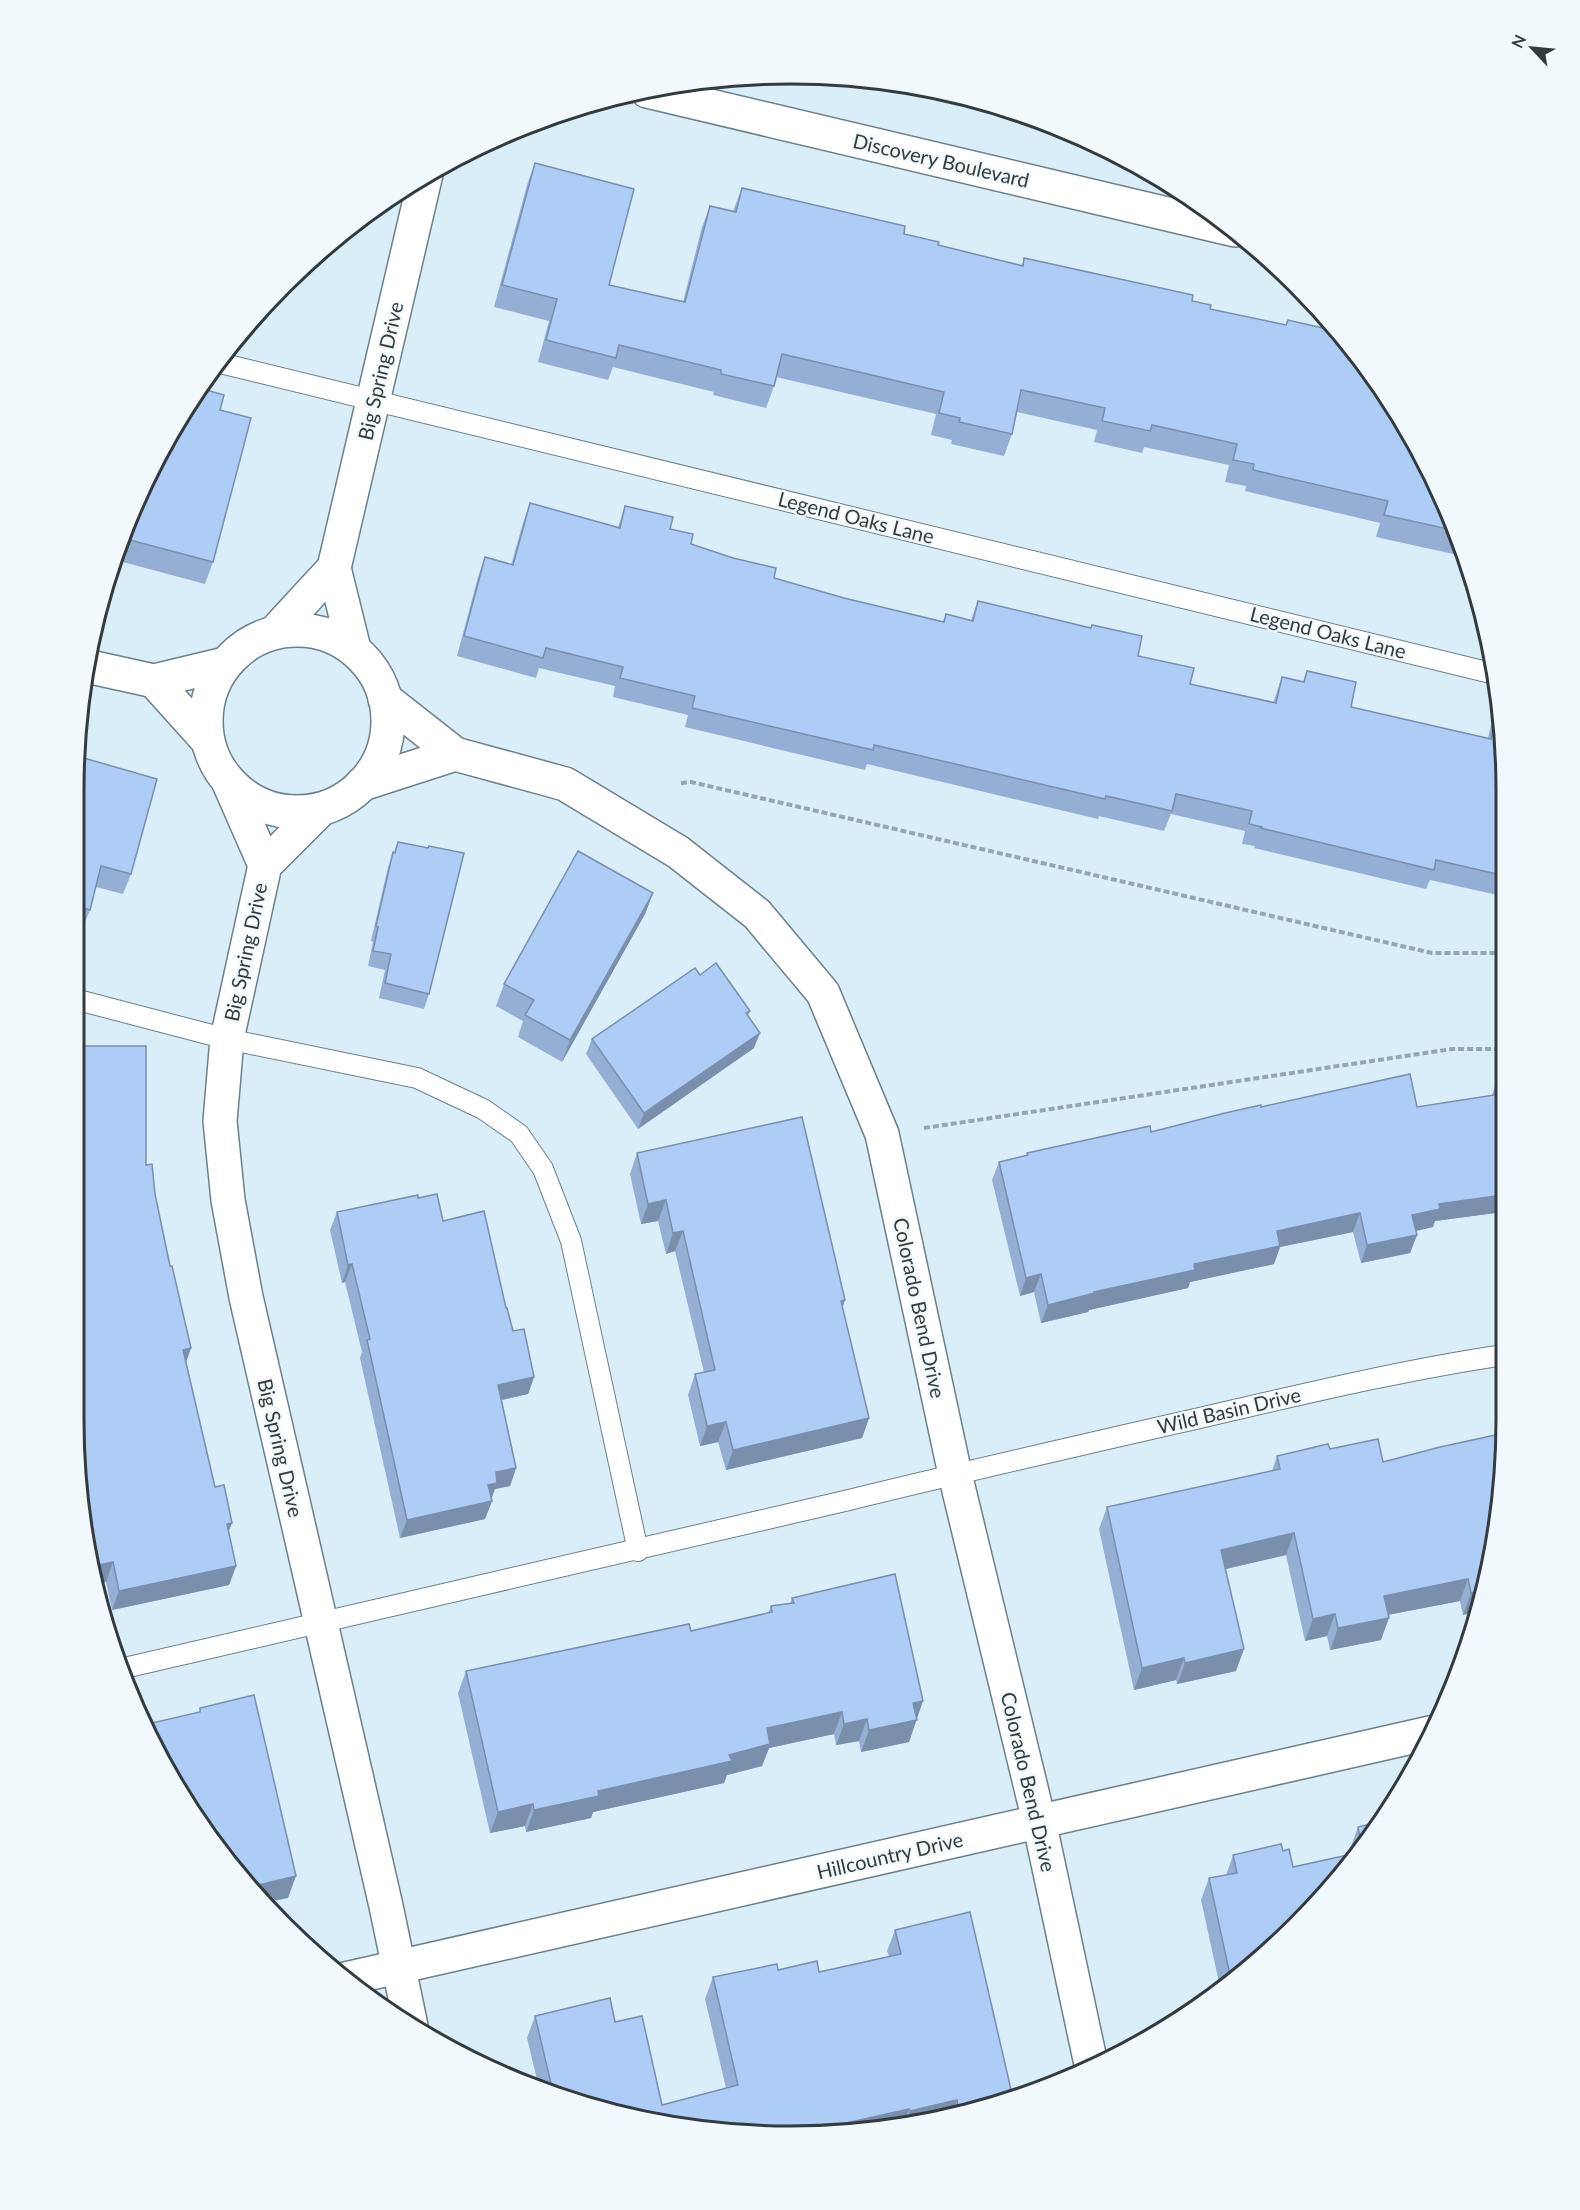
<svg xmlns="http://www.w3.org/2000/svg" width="1580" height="2210" font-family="Lato,sans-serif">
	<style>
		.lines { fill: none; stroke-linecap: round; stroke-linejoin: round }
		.service-casing { stroke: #6d8089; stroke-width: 22 }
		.minor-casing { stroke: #6d8089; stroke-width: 36 }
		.tertiary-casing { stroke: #6d8089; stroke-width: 36 }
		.path { stroke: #96a6ae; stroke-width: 4; stroke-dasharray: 6 3; stroke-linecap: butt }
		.service { stroke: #fff; stroke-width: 20 }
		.minor { stroke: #fff; stroke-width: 33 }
		.tertiary { stroke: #fff; stroke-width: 33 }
		.wall { fill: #95afd4 }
		.shaded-wall { fill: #798fac }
		.building { fill: #adccf6; stroke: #798fac; stroke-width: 1.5 }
		.labels { text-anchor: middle; stroke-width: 4.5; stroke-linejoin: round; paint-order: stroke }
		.street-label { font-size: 20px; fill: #333b3f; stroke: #f1f9fd }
		.rim { fill: none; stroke: #333b3f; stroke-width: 3 }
	</style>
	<rect width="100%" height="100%" fill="#d9eef8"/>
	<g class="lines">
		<defs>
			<g id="service">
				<polyline points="216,362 1495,674"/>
				<polyline points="74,999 227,1039 417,1078 483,1109 519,1134 543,1169 571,1241 638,1551"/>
				<path d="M120,1669C362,1611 607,1558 849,1500C967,1471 1086,1444 1204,1417C1304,1394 1403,1370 1504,1355"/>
			</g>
			<g id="minor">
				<polyline points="334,568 354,649"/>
				<circle cx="297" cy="721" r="91"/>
				<polyline points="275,632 334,568 426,174"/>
				<polyline points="86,666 154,681 225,664"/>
				<polyline points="154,681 207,740"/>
				<polyline points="385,699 455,754 565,784 678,852 757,914 823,993 882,1134 955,1474 1039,1821 1092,2069"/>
				<polyline points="229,783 265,865"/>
				<polyline points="362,784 455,754"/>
				<polyline points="320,810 265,865 227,1039 220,1121 228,1200 246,1297 386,1906 411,2026"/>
				<polyline points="345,1979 1434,1732"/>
			</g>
			<polyline id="tertiary" points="647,91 1235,230"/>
		</defs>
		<use href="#service" class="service-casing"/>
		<use href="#minor" class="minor-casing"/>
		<use href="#tertiary" class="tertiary-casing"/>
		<g class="path">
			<polyline points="681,783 691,782 1432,953 1502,953"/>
			<polyline points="924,1128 1452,1049 1502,1049"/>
		</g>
		<use href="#service" class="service"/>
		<use href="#minor" class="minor"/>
		<use href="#tertiary" class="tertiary"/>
	</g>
	<g class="wall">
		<polygon points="535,163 609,285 683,302 702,227 710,206 733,211 742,188 904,234 938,245 1022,265 1024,258 1192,301 1210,309 1286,325 1288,320 1322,328 1324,321 1433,473 1467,557 1376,537 1380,523 1245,491 1246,486 1225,482 1229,465 1144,447 1142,453 1094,442 1097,430 1017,412 1012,434 1004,456 951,444 952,440 931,435 936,414 776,377 774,386 766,408 713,395 714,392 613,367 608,380 538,362 549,321 494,307 527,185"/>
		<polygon points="318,251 314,262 308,261"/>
		<polygon points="220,410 213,562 205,584 123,562 142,487 169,432"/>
		<polygon points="530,503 618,527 625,506 670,529 691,544 774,578 844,598 943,622 946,614 971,620 978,601 1138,656 1190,684 1273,703 1282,677 1303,682 1307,671 1351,707 1488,738 1492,720 1499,701 1500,701 1502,896 1430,880 1426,889 1254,848 1255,846 1242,844 1245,831 1171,814 1164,831 1099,816 1098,819 867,764 865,770 685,727 688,715 613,697 615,686 539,668 536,678 457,656 478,577 485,557 511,565 523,523"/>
		<polygon points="74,790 131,874 123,894 96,887 90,910 82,929 74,927"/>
		<polygon points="398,842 429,994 424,1009 379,998 385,970 368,966 373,942 371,941 388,867"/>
		<polygon points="653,893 645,914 562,1062 518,1037 523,1021 496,1006 504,984"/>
		<polygon points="700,975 750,1011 748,1016 754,1048 638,1129 586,1054 592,1039"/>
		<polygon points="1498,1077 1503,1077 1503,1212 1435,1221 1433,1227 1416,1231 1417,1235 1410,1253 1361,1263 1353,1232 1280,1247 1274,1264 1190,1282 1188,1288 1089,1310 1088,1312 1041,1323 1034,1292 1020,1296 992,1180 999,1162 1027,1155 1027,1153 1151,1132 1261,1107 1417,1107 1492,1095"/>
		<polygon points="637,1153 842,1308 869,1418 862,1438 726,1470 718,1442 700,1446 688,1395 695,1374 704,1372 675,1251 666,1254 658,1221 641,1224 630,1174"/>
		<polygon points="146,1165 155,1194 170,1266 191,1348 186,1361 215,1487 232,1523 228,1532 236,1566 229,1585 112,1610 106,1582 95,1584 74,1420"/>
		<polygon points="418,1198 443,1221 506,1308 513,1331 534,1377 528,1394 502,1400 516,1468 510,1486 495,1489 491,1499 492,1501 485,1519 400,1538 360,1358 362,1352 345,1282 342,1283 330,1230 337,1212"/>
		<polygon points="1440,1447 1482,1605 1463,1615 1460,1601 1388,1615 1381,1640 1330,1650 1327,1636 1305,1641 1286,1555 1225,1569 1236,1671 1177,1684 1176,1680 1134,1690 1099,1529 1107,1507 1272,1471 1277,1456 1330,1449 1383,1462"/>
		<polygon points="792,1598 917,1717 909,1742 861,1752 859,1741 836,1745 834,1734 769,1748 762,1766 727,1775 724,1783 593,1812 591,1818 526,1832 525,1826 490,1833 458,1693 466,1671 691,1631 768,1613 771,1606 790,1604"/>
		<polygon points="1379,1822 1359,1856 1263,1958 1220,1987 1201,1900 1209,1878 1226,1875 1233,1855 1283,1851 1293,1867 1351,1854 1350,1849 1358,1827"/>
		<polygon points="895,1930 1012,2094 1010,2101 884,2130 697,2130 539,2088 527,2038 535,2016 615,2022 662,2105 726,2088 705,1999 713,1977 778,1970 819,1972 889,1956 887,1951"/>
	</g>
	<g class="shaded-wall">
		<polygon points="653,893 645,914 562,1062 570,1040"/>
		<polygon points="760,1033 754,1048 638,1129 644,1113"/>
		<polygon points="1503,1195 1503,1212 1435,1221 1433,1227 1406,1233 1412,1215 1439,1204"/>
		<polygon points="666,1200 658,1221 641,1224 648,1204"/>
		<polygon points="1360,1213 1353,1232 1280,1247 1274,1264 1190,1282 1188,1288 1089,1310 1088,1312 1041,1323 1048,1305 1094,1292 1277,1231"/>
		<polygon points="683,1231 675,1251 666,1254 673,1233"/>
		<polygon points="1417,1235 1410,1253 1361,1263 1367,1245"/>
		<polygon points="352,1264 345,1282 342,1283 348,1265"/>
		<polygon points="1041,1274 1034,1292 1020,1296 1026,1278"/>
		<polygon points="845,1300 838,1320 841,1301"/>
		<polygon points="191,1348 184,1368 183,1350"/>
		<polygon points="534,1377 528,1394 492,1402 498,1385"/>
		<polygon points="869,1418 862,1438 726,1470 733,1450"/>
		<polygon points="726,1422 718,1442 700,1446 707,1426"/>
		<polygon points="516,1468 510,1486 495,1489 491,1500 488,1485 496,1472"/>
		<polygon points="492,1501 485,1519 400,1538 407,1520"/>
		<polygon points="232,1523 224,1543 227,1524"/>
		<polygon points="1294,1533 1286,1555 1213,1572 1221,1550"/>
		<polygon points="113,1562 106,1582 95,1584 93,1566"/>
		<polygon points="236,1566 229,1585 112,1610 119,1591"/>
		<polygon points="1468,1579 1460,1601 1376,1617 1384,1596"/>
		<polygon points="1485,1590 1482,1605 1480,1611 1463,1615 1471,1593"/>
		<polygon points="1335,1614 1327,1636 1305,1641 1313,1619"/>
		<polygon points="1389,1618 1381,1640 1330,1650 1338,1628"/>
		<polygon points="1244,1649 1236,1671 1177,1684 1185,1663"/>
		<polygon points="1184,1658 1176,1680 1134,1690 1142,1668"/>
		<polygon points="923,1701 909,1742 861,1752 869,1730 913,1703"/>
		<polygon points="842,1712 834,1734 769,1748 762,1766 727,1775 724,1783 593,1812 591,1818 526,1832 534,1810 598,1791 729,1755 767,1728"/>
		<polygon points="867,1719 859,1741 836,1745 844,1724"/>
		<polygon points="533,1804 525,1826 490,1833 498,1812"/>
		<polygon points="296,1876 288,1898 268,1902 254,1886"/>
		<polygon points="1012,2094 1010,2101 955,2114 958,2106"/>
		<polygon points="957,2100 952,2114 905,2125 910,2111"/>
		<polygon points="909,2109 903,2126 884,2130 814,2130"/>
	</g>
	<g class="building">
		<polygon points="535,163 634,189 609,285 685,302 710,206 736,212 742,188 905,226 904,234 939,242 938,245 1023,266 1024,258 1193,295 1192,301 1211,305 1210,309 1286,325 1288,320 1323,328 1324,321 1332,323 1433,473 1457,531 1384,515 1388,501 1253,470 1254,464 1233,460 1237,444 1152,425 1150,431 1102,421 1105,408 1021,390 1012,434 959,422 960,418 939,413 944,392 782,354 774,386 721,374 721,370 619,345 616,358 546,340 557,299 502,285"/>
		<polygon points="199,388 224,395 220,410 251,418 213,562 130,540 147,477 169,432"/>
		<polygon points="530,503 620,528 625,506 673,517 670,529 693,534 691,544 733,558 776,568 774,578 844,598 944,622 946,614 973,621 978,601 1091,628 1092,625 1142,636 1138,656 1194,668 1190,684 1276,703 1282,677 1304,682 1307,671 1356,682 1351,707 1491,739 1499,701 1500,701 1501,875 1436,860 1434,870 1261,828 1262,827 1249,824 1252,811 1176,794 1172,811 1106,796 1105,799 874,745 873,750 692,708 695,696 620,678 623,667 546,648 543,658 464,636 485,557 513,565"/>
		<polygon points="77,756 157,779 131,874 101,866 90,910 74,905 74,790"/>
		<polygon points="398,842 428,848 429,846 464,853 429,994 385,983 391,954 373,951 378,927 376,926 393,852 395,853"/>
		<polygon points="578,851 653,893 570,1040 525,1015 534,1000 504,984"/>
		<polygon points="716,963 750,1011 746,1013 760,1033 644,1113 592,1039 695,968 700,975"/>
		<polygon points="74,1046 146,1046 146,1165 152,1164 155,1194 170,1266 172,1266 191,1348 183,1350 215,1487 224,1485 232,1523 227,1524 236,1566 119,1591 113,1562 93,1566 74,1420"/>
		<polygon points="1410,1074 1417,1107 1501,1094 1498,1077 1503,1077 1503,1195 1439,1204 1440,1209 1412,1215 1417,1235 1367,1245 1360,1213 1277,1231 1280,1246 1194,1264 1195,1270 1094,1292 1095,1293 1048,1305 1041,1274 1026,1278 999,1162 1028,1155 1027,1153 1150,1126 1151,1132 1225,1113 1261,1105 1261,1107"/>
		<polygon points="802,1117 845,1300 841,1301 869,1418 733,1450 726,1422 707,1426 695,1374 715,1370 683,1231 673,1233 666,1200 648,1204 637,1153"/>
		<polygon points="437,1194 443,1221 484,1211 506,1308 507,1308 513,1331 524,1329 534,1377 498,1385 516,1468 496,1472 497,1483 488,1485 492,1501 407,1520 367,1340 370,1339 352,1264 348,1265 337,1212 418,1195 418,1198"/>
		<polygon points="1505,1433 1505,1467 1485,1590 1471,1593 1468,1579 1384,1596 1389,1618 1338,1628 1335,1614 1313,1619 1294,1533 1221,1550 1244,1649 1185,1663 1184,1658 1142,1668 1107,1507 1280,1469 1277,1456 1328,1444 1330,1449 1378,1439 1383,1462 1440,1447"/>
		<polygon points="895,1574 923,1701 913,1703 917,1720 869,1730 867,1719 844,1724 842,1712 767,1728 770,1744 729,1755 732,1761 598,1791 599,1796 534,1810 533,1804 498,1812 466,1671 689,1624 691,1631 772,1612 771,1606 794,1603 792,1598"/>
		<polygon points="254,1695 296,1876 254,1886 194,1818 145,1727 153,1725 152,1723 200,1712 200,1708"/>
		<polygon points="1379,1822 1362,1850 1358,1827"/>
		<polygon points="1281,1844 1283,1851 1289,1849 1293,1867 1361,1852 1359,1856 1263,1958 1231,1980 1209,1878 1237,1873 1233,1855"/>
		<polygon points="970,1912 1012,2094 958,2106 957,2100 910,2111 909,2109 814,2130 697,2130 553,2092 535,2016 610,1998 615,2022 642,2016 662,2105 738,2085 713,1977 777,1964 778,1970 817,1961 819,1972 901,1954 895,1930"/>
	</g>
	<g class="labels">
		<g class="street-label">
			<text transform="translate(941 161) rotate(13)" y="7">Discovery Boulevard</text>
			<text transform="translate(381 371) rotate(-77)" y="7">Big Spring Drive</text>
			<text transform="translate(856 518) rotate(14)" y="7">Legend Oaks Lane</text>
			<text transform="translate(1328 633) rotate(14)" y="7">Legend Oaks Lane</text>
			<text transform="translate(246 952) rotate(-78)" y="7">Big Spring Drive</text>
			<text transform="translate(919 1308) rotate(78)" y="7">Colorado Bend Drive</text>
			<text transform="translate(1229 1411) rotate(-13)" y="7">Wild Basin Drive</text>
			<text transform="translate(280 1448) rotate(77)" y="7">Big Spring Drive</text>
			<text transform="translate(1028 1782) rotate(77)" y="7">Colorado Bend Drive</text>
			<text transform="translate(890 1856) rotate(-13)" y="7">Hillcountry Drive</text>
		</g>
	</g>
	<path d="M0 0H1580V2210H0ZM790 84H790A706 706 0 0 1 1496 790V1420A706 706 0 0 1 790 2126H790A706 706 0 0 1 84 1420V790A706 706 0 0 1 790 84Z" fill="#f1f9fd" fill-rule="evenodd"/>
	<path class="rim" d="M790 84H790A706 706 0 0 1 1496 790V1420A706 706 0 0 1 790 2126H790A706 706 0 0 1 84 1420V790A706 706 0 0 1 790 84Z"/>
	<g transform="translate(1532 48) rotate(296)" stroke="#f1f9fd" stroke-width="4.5" paint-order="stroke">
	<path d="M0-4.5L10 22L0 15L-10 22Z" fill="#333b3f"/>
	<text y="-9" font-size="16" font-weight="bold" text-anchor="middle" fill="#333b3f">N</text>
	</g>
</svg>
